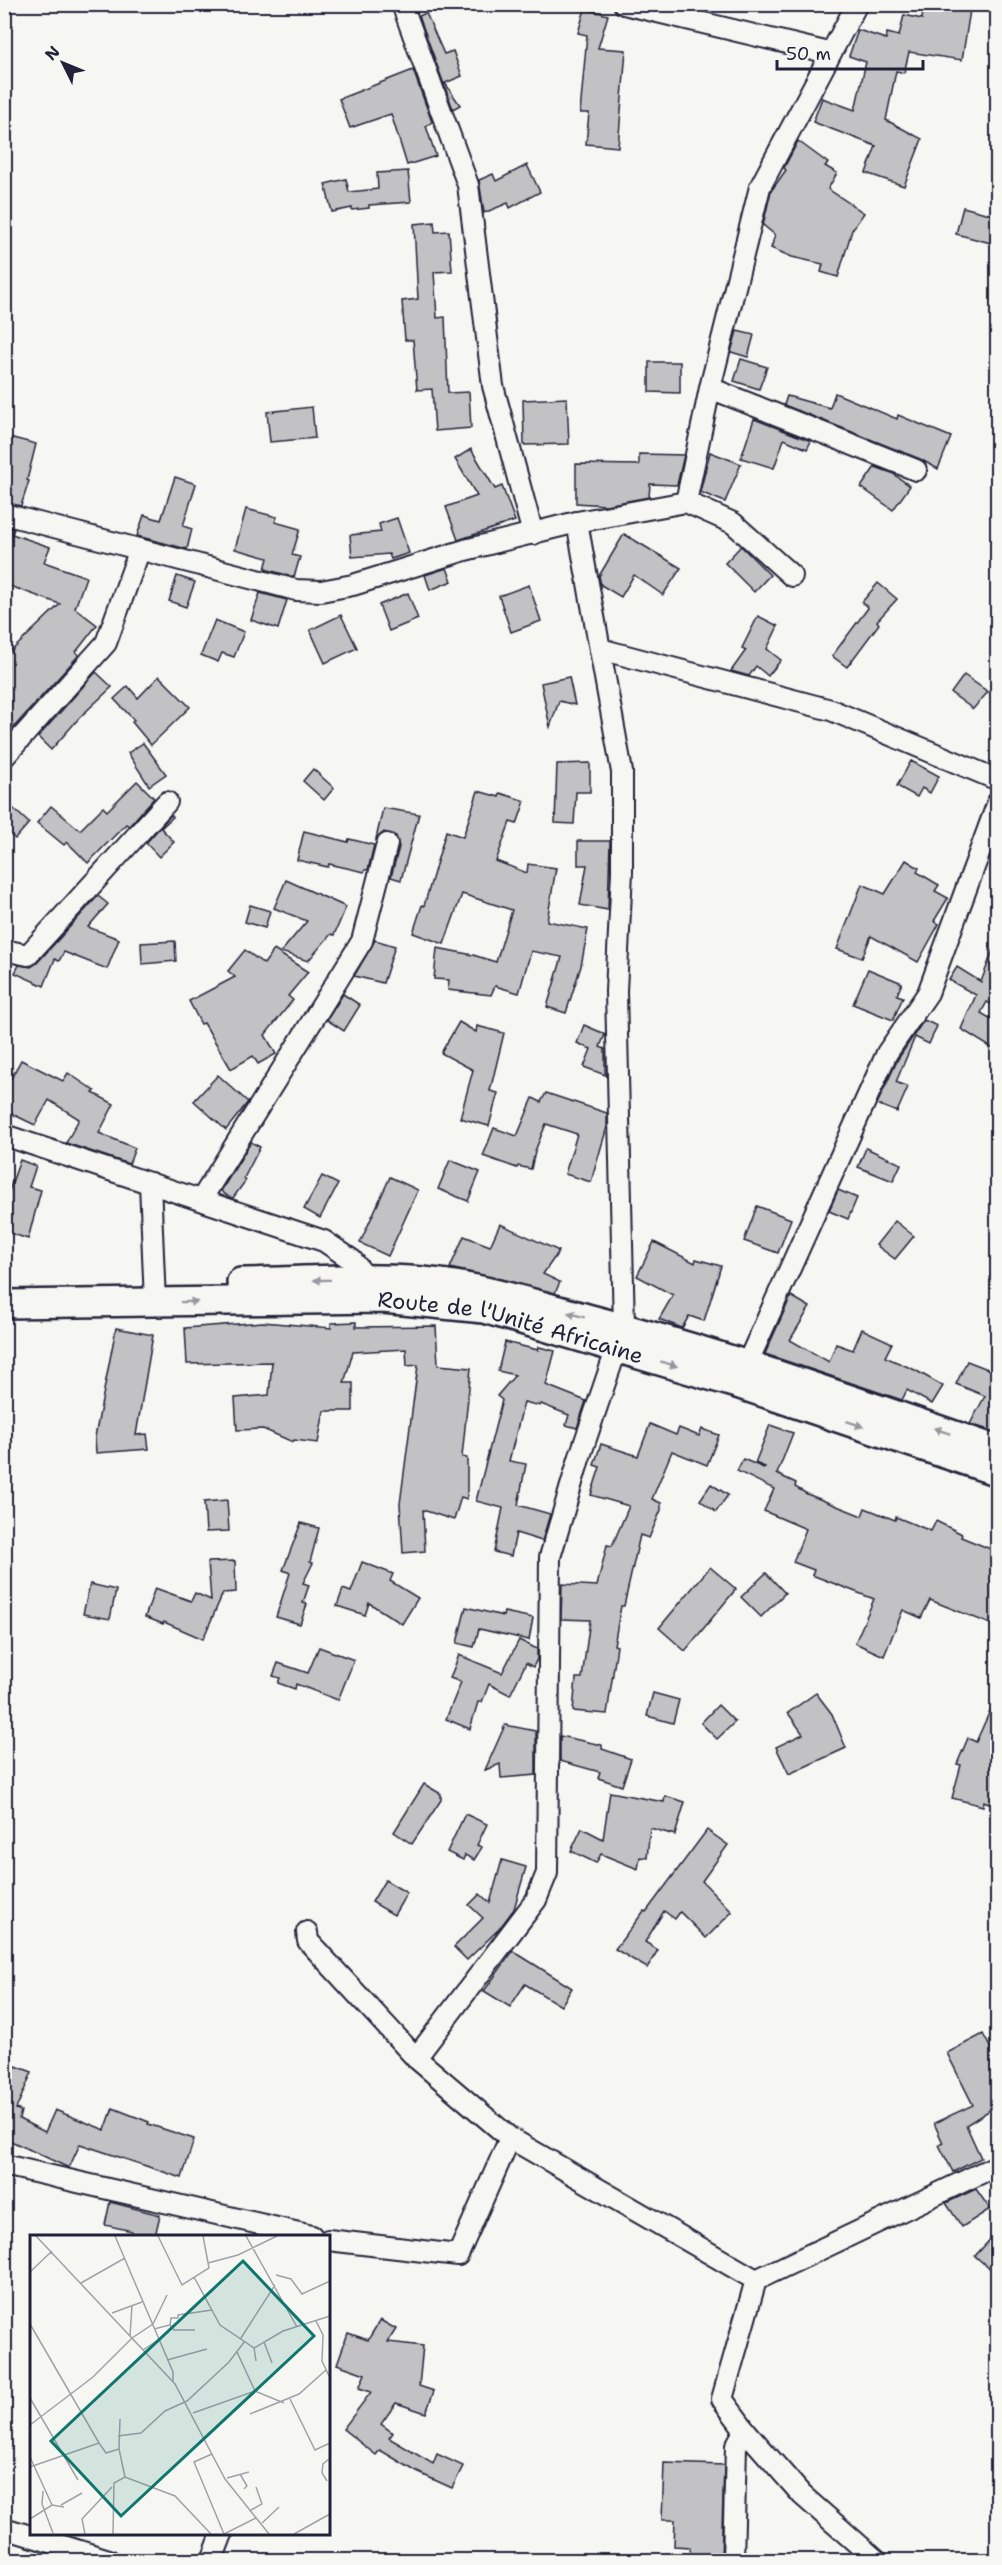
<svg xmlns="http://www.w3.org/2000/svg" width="1002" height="2565" font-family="'Shantell Sans',sans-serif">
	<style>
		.building { fill: #c2c2c4; stroke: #22223b; stroke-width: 1.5 }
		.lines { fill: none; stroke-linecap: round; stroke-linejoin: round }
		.minor-casing { stroke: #22223b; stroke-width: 24 }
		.secondary-casing { stroke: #22223b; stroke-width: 32 }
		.minor { stroke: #f6f6f2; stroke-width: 20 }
		.secondary { stroke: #f6f6f2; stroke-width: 27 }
		.oneway { fill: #9797a0 }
		.labels { text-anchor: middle; stroke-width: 6; stroke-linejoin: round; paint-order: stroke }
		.street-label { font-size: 22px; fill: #22223b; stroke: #f6f6f2 }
		.inset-road { fill: none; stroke: #a1a1a9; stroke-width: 1.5 }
		.view { fill: #0f766e; fill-opacity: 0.15; stroke: #0f766e; stroke-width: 3 }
		.inset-edge { fill: none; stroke: #22223b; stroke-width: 3 }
	</style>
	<rect width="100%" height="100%" fill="#f6f6f2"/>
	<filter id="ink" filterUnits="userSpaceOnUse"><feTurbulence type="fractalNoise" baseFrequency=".0167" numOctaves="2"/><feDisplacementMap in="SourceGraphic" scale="12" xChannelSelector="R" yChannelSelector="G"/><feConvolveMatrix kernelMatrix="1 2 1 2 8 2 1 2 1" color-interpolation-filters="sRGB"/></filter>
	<g filter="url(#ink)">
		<g class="building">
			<polygon points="924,4 971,4 962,60 909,52 904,73 896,71 886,120 922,139 904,186 866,173 876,146 813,122 822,98 855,110 866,62 849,56 858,30 886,39 887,33 899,36 904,15 922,19"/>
			<polygon points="585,9 608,15 598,48 626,50 618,147 586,144 589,113 580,113 587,35 578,33"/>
			<polygon points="426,13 444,54 453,51 462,76 445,83 460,105 453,109 419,16"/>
			<polygon points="413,70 432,122 426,126 436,156 407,165 391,114 350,128 339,99"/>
			<polygon points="798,141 828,163 825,166 837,173 828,189 864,213 852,230 838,277 821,272 823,264 792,257 771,248 775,235 763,225 771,191 786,170 784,168"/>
			<polygon points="527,165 540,192 510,208 508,203 484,213 479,180 493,174 496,181"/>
			<polygon points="408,171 411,202 369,205 369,208 352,210 352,208 332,212 325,184 346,179 349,192 378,189 377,173"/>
			<polygon points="963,207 997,216 991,243 956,234"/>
			<polygon points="434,222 435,232 449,231 452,271 434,272 437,318 445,317 448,393 469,392 471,428 435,431 432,389 417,390 413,340 405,340 402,301 418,299 414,224"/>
			<polygon points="737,331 754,335 748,357 731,352"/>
			<polygon points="741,359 767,367 759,389 734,381"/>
			<polygon points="649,362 680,362 680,393 649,392"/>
			<polygon points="835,393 897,419 898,415 951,437 938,469 920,459 784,405 787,396 830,408"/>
			<polygon points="567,398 569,444 524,445 523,400"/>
			<polygon points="312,407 315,438 270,442 267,412"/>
			<polygon points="754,419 811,441 807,449 784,439 774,468 741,458"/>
			<polygon points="9,437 36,444 27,480 29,481 21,506 4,502 4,487 10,471 4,470 4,453"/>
			<polygon points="471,449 495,489 502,486 515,521 458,540 446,507 477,496 455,459"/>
			<polygon points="710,452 741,464 725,502 700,492"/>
			<polygon points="639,454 684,455 677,485 650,484 649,497 606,505 576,503 576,464 639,465"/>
			<polygon points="875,467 892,473 910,486 893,510 861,487"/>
			<polygon points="175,477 196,484 183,526 192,529 187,549 137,536 144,515 161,520"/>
			<polygon points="246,509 277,517 275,522 300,529 292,555 300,557 294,577 265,569 268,558 235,549"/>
			<polygon points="397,518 409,553 391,559 389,554 352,557 350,535 381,532 379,524"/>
			<polygon points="4,527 14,529 12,534 50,547 44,562 86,577 75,608 97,625 76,652 79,655 4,738 5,657 60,604 4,584"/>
			<polygon points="624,534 681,568 663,595 634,575 621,597 601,585 599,576"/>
			<polygon points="741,546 770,575 754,592 725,563"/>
			<polygon points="447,568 452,581 430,590 425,575"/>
			<polygon points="177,576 195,582 186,607 169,601"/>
			<polygon points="878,583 897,599 877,621 879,624 847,667 832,656 868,608 862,602"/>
			<polygon points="529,585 541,621 511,632 499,596"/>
			<polygon points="260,593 287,600 278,629 251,620"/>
			<polygon points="408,593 418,619 389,631 379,605"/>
			<polygon points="341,615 357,648 325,663 310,630"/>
			<polygon points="758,616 778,626 767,649 781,660 768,676 756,666 749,676 731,671 746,650 742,648"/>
			<polygon points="215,620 244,632 234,657 222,653 218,662 201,655"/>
			<polygon points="96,672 112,687 80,717 51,750 38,737"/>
			<polygon points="964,675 988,692 973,709 951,693"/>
			<polygon points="159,676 190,707 151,745 132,722 134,720 114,699 128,686 138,698"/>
			<polygon points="569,677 575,705 559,701 550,727 541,683"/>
			<polygon points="143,743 166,774 149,786 128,753"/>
			<polygon points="911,761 939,776 930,793 922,788 917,797 897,786"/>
			<polygon points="590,763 590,792 576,792 574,824 555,823 557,764"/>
			<polygon points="313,769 334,788 324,800 303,781"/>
			<polygon points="137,781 154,798 129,826 126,824 88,863 67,842 64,845 37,823 51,806 80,830 103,807 107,811"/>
			<polygon points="478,791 499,797 500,793 525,801 517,824 510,822 496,861 527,873 528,864 556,868 547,921 588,929 581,966 566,1013 547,1007 562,957 531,951 519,993 495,986 491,995 448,990 449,980 434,979 437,948 473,955 496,962 512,910 462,894 444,944 413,933 422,905 424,906 446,831 463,837"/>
			<polygon points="4,800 29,823 15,839 4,829"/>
			<polygon points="383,808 419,814 401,880 391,877 399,847 396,836 384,832 376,839"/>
			<polygon points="171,815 173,817 161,828 174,842 159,857 146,843"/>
			<polygon points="304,831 348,842 349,839 374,845 368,870 365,870 364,872 329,864 328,867 297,860"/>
			<polygon points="578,841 610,841 608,910 580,905 587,865 578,865"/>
			<polygon points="906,860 919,868 917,872 939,885 935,891 948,898 934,921 939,924 918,962 871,936 862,958 837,949 862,884 885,894"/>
			<polygon points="286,880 346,907 334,935 331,934 308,961 281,952 307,921 274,908"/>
			<polygon points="98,896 108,904 88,927 119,939 107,969 64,952 59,961 55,959 44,986 15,973 19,965 31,967 37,963"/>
			<polygon points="250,905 270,911 265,928 245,922"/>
			<polygon points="375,940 395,946 383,983 354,976"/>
			<polygon points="175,941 176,961 142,964 141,943"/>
			<polygon points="996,942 998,983 994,990 998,992 998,1007 987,1002 981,1013 998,1023 998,1052 961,1029 976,995 949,980 957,967 981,982"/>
			<polygon points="245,950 264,964 274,950 308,972 288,996 293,1000 265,1035 276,1054 258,1064 253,1056 231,1069 204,1023 201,1024 189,1001 235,977 228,971"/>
			<polygon points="868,969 902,983 897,995 903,997 893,1020 853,1004"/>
			<polygon points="343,994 360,1005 344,1031 327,1020"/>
			<polygon points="924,1020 937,1026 929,1044 915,1037 896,1082 908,1087 897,1112 877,1104 898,1059"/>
			<polygon points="459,1022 476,1032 477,1026 504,1033 490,1091 498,1093 489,1126 460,1118 473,1070 441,1053"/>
			<polygon points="584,1025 605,1034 600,1047 605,1049 605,1075 584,1067 591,1049 577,1043"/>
			<polygon points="21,1060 63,1081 68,1073 95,1091 93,1093 114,1104 99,1133 135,1148 129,1164 66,1143 79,1119 49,1100 35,1125 4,1110 4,1092"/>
			<polygon points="218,1075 248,1102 226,1130 194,1101"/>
			<polygon points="546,1093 607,1113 607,1127 591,1182 565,1174 577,1134 546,1124 535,1151 531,1169 518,1166 517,1168 483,1156 494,1128 517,1136 533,1098 541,1102"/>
			<polygon points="251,1142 260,1147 244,1178 246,1180 233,1198 229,1197 221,1191"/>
			<polygon points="866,1148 901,1164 893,1181 858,1167"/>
			<polygon points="20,1160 36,1166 29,1187 41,1190 28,1239 4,1231 4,1205"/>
			<polygon points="450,1160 480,1172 468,1201 438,1189"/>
			<polygon points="322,1176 338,1184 320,1218 304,1209"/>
			<polygon points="390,1177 418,1190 388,1256 360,1243"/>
			<polygon points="838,1190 857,1198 848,1219 829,1211"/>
			<polygon points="757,1206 791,1219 778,1253 744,1241"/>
			<polygon points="895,1221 914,1236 895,1259 876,1245"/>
			<polygon points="500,1224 559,1251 543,1274 560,1282 555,1293 450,1268 464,1236 490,1246"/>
			<polygon points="654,1242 695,1263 696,1259 721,1266 704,1321 689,1316 682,1328 659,1319 673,1295 637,1276"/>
			<polygon points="791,1296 810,1307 790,1340 829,1362 836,1344 853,1350 862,1329 892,1343 885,1357 915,1370 943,1386 932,1404 907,1390 902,1400 765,1354"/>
			<polygon points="263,1322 331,1328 331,1323 356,1322 356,1327 436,1326 438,1365 471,1368 462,1457 467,1458 467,1499 461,1497 454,1520 423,1510 425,1551 403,1553 400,1504 418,1365 407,1366 406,1349 353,1352 344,1383 353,1383 353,1411 324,1411 318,1443 294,1440 293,1442 263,1429 237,1430 235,1398 269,1395 272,1362 187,1364 185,1328"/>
			<polygon points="116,1328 153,1335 136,1435 147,1434 149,1449 96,1453 95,1437"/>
			<polygon points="505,1342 538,1350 539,1347 555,1351 546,1385 586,1401 577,1428 566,1425 569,1415 541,1404 540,1406 524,1402 509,1461 526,1464 518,1505 550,1514 542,1541 516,1533 511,1556 494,1552 503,1508 476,1501 502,1400 497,1396 515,1375 498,1371"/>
			<polygon points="967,1361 998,1373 998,1433 970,1424 985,1396 956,1384"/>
			<polygon points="650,1424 676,1435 679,1428 699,1436 702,1429 719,1435 707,1465 672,1451 652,1499 661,1503 661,1510 649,1538 640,1535 624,1606 621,1606 614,1645 617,1646 607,1714 573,1711 576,1678 582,1678 590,1620 561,1619 562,1584 597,1586 607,1545 612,1546 629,1506 591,1495 600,1467 594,1465 601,1444 638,1456"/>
			<polygon points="770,1425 793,1433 777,1474 796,1483 795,1487 807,1494 862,1516 865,1508 895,1520 896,1517 931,1531 936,1521 962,1534 961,1537 998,1552 998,1627 930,1600 921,1618 903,1610 884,1656 855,1643 874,1599 812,1575 814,1570 793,1562 806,1529 764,1511 774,1489 737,1471 743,1459 764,1468 765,1467 755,1463"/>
			<polygon points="711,1484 728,1495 716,1512 700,1500"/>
			<polygon points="227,1500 229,1531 206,1532 204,1502"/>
			<polygon points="301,1523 319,1528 310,1562 313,1563 303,1583 309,1585 303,1603 307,1604 300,1624 276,1617 290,1573 283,1570"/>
			<polygon points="235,1561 236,1592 223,1593 203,1639 164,1622 163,1624 145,1617 155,1588 191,1601 195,1593 211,1600 208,1562"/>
			<polygon points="362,1562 393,1574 390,1581 418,1598 402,1624 369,1603 365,1615 337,1606 343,1589 351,1592"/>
			<polygon points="710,1567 736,1589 685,1651 659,1628"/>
			<polygon points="766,1573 785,1593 761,1617 741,1597"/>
			<polygon points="90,1584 116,1590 110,1619 83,1614"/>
			<polygon points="466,1607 503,1616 504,1612 533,1618 529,1640 479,1629 474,1647 457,1643"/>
			<polygon points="519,1640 537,1649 537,1659 533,1667 526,1663 510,1695 489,1684 482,1702 478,1702 470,1729 446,1719 461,1682 450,1678 459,1655 502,1673"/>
			<polygon points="319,1647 354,1660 338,1700 296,1684 295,1689 278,1683 280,1678 273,1676 278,1663 308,1673"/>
			<polygon points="653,1693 679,1700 673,1723 647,1716"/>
			<polygon points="816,1693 832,1714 846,1748 789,1774 776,1747 803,1734 788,1713"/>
			<polygon points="998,1693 998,1807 984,1801 983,1806 952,1798 961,1765 957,1764 968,1738 976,1742"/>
			<polygon points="718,1705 735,1722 717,1739 701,1723"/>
			<polygon points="505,1725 536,1731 536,1775 501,1778 500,1764 485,1770"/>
			<polygon points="560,1736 602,1745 602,1749 631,1759 622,1786 598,1778 600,1772 560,1761"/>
			<polygon points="424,1784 441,1794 441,1800 412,1844 394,1832"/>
			<polygon points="610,1792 664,1802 665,1796 685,1802 675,1835 650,1828 647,1858 640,1857 638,1869 601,1854 596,1863 571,1851 582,1828 603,1839"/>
			<polygon points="465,1814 487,1824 477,1845 482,1847 474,1860 465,1855 463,1860 447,1852"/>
			<polygon points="707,1830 728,1845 702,1881 732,1912 706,1938 680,1912 675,1919 664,1911 645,1942 658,1950 647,1968 615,1949 644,1911 646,1912"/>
			<polygon points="502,1860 526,1867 514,1909 499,1929 467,1960 454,1947 483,1918 469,1905 480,1894 490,1903"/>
			<polygon points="385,1880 407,1893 394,1915 372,1902"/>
			<polygon points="513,1951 572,1988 561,2006 525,1984 510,2007 484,1991"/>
			<polygon points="983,2034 998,2062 998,2105 966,2125 981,2158 953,2172 939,2145 943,2143 934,2123 973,2105 947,2053"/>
			<polygon points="16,2066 32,2072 16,2109 21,2111 19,2119 45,2132 55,2110 105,2130 113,2108 149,2122 148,2124 194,2139 182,2178 80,2144 69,2168 11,2141 6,2152 4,2152 4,2095"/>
			<polygon points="976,2189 990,2209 962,2227 946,2203"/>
			<polygon points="110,2202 160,2215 155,2236 131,2236 132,2231 105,2225"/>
			<polygon points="998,2231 998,2276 975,2256"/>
			<polygon points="380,2320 396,2329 388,2342 423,2346 419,2386 434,2391 426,2413 396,2403 381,2424 393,2433 389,2438 433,2464 437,2454 463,2466 452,2488 417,2472 380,2450 376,2455 343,2429 371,2392 359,2388 365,2374 337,2364 348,2333 368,2340"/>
			<polygon points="664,2463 724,2465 721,2560 691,2560 690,2547 674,2546 675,2520 662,2520"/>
		</g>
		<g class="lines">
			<defs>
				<g id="minor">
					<polyline points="402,4 468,185 493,386 533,534"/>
					<polyline points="624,4 829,53"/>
					<polyline points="710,388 916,470"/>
					<polyline points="686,502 710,388 760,187 857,4"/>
					<polyline points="4,514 296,590 321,591 353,585 465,550 577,522 686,502 733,523 792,576"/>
					<polyline points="600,649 831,710 998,780"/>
					<polyline points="4,757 106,643 140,549"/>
					<polyline points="4,950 28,955 167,802"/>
					<polyline points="4,1135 324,1241 352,1260 372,1285"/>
					<polyline points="150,1183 155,1302"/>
					<polyline points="201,1200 362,941 387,844"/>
					<polyline points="747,1364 887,1053 928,993 998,802"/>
					<polyline points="307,1932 308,1941 416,2058 510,2138 756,2280"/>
					<polyline points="416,2058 536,1900 547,1873 550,1557 579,1459 624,1327 616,991 622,872 622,772 577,522"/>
					<polyline points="4,2165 312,2236"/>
					<polyline points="328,2240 458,2255 510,2138"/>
					<polyline points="4,2528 109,2560"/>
					<polyline points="212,2560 222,2534"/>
					<polyline points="733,2560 736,2446 745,2430"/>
					<polyline points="876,2560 802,2495 745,2430 722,2399 756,2280 998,2165"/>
				</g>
				<g id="secondary">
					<path d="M241,1282C301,1281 363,1276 423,1281C479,1286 533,1303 587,1318C726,1354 861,1403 998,1450"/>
					<path id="s1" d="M4,1304L383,1299L484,1309L737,1384L998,1472"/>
				</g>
			</defs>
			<use href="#minor" class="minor-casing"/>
			<use href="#secondary" class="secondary-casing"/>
			<use href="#minor" class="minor"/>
			<use href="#secondary" class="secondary"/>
		</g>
		<defs><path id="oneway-solid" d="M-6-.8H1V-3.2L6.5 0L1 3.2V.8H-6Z" transform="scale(1.5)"/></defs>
		<g class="oneway">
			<use href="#oneway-solid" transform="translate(322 1280) rotate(179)"/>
			<use href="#oneway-solid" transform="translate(189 1302) rotate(-1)"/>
			<use href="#oneway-solid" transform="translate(576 1315) rotate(-165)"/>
			<use href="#oneway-solid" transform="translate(669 1364) rotate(17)"/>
			<use href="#oneway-solid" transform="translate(855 1424) rotate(19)"/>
			<use href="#oneway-solid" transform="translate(942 1431) rotate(-161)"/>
		</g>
	</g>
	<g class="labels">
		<g class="street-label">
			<text dy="8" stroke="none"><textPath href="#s1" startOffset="510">Route de l'Unité Africaine</textPath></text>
		</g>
	</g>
	<g transform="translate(30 2235)">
		<rect width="300" height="300" fill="#f6f6f2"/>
		<path class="inset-road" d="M6,1L145,149L195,244L239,299M85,1L143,137V146M128,1L152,50L179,33L173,1M216,1L267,92M178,28L208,20L247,1M0,37L22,16M246,40L261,44L272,59L300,46M164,42L190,90L224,113L226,126M51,48L95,23M82,78L112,67M286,86L293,100L292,126L300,143M0,89L69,208L76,218L89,214M140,90L144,95H165M124,94L140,90L141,83H148V80L182,75M100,101L102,70M211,103L245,50M234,107L242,128M224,113L253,96L300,81M113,115L128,105M207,117L225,156M137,125L177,114M0,163L48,245M260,164L285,215L300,208M163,178L225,156L254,168M220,179L269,159L296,135M90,184L89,214L95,242M0,190L63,142L102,103L123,89L137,60M88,201L111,198L135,176L157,166L199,127L215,106M182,219L164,227L194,299M0,222L22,270M0,232L69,208M210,239L217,251L214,254M197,243L219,237M297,246L292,238L293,229L299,224M13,256L12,269L23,298M31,270L52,258M221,275L232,269L226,252M0,284L22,270L34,272M232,288L249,272M55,299L52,284L82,252M83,299L84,248L95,242L145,261L181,299M194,299L226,283M264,299L300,279"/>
		<path class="view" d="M213,26L284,101L91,281L21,206Z"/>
		<rect width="300" height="300" class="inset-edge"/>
	</g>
	<rect width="1002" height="2565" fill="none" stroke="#f6f6f2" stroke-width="24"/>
	<rect x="12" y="12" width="978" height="2541" fill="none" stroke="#22223b" stroke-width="2" filter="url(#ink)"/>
	<g transform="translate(63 63) rotate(313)" stroke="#f6f6f2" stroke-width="4.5" paint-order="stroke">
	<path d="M0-4.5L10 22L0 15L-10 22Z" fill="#22223b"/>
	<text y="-9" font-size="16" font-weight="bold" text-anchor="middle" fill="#22223b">N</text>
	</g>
	<path d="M777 60v9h146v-9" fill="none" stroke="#22223b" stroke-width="3"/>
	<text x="786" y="60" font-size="18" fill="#22223b" stroke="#f6f6f2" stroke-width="4.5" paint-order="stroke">50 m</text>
</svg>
